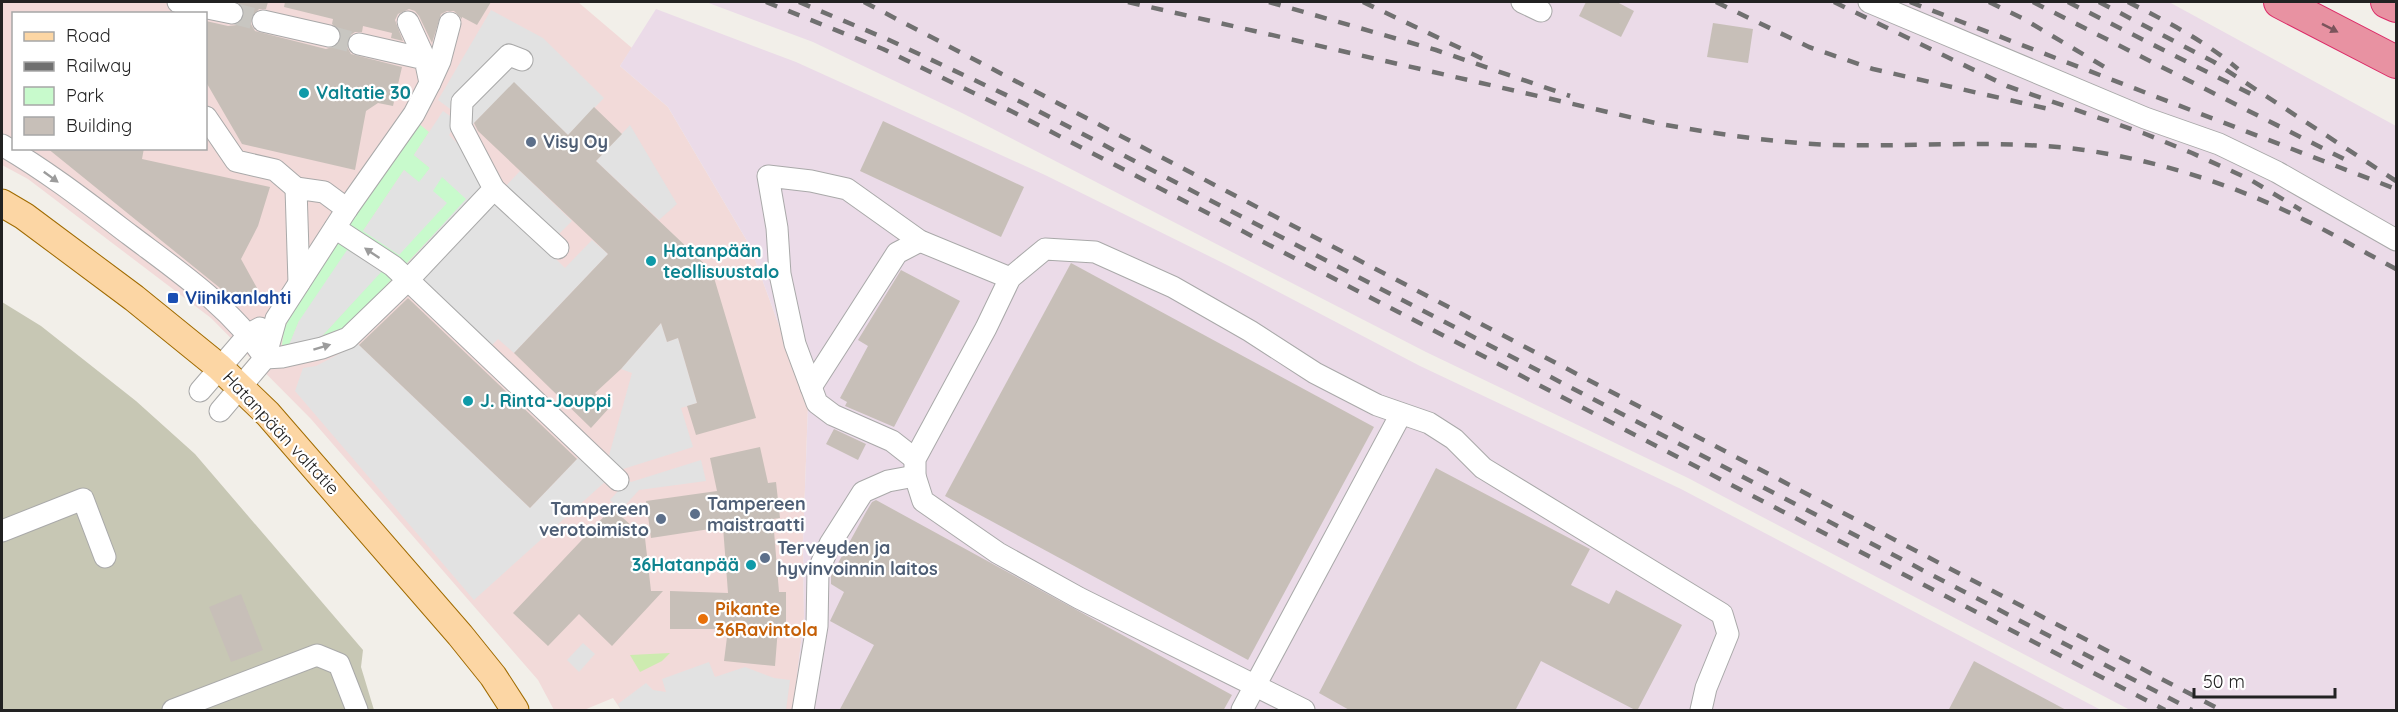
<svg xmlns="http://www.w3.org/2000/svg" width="2398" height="712" font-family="Quicksand,sans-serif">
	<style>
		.commercial { fill: #f2dad9; fill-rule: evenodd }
		.industrial { fill: #ebdbe8 }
		.construction { fill: #c7c7b4 }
		.grass { fill: #cdebb0 }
		.park { fill: #c8facc }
		.parking { fill: #e2e2e2 }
		.building { fill: #c7bfb8 }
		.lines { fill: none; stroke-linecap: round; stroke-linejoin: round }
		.minor-tunnel { stroke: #c8c6c1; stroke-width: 21; stroke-dasharray: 21 10; stroke-linecap: butt }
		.minor-casing { stroke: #a9a9a9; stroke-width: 23 }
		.major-casing { stroke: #a06b00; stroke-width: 29 }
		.highway-casing { stroke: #dc2a67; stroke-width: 34 }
		.minor { stroke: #fff; stroke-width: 21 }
		.major { stroke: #fcd6a4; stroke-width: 27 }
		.highway { stroke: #e892a2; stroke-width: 32 }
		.rail { stroke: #707070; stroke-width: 4.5; stroke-dasharray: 12 12; stroke-linecap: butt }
		.oneway { fill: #7b545c }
		.oneway2 { fill: #9c9c9c }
		.culture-dot { fill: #0f9aa8; stroke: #fff; stroke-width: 2 }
		.service-dot { fill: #5c6f8a; stroke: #fff; stroke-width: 2 }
		.transit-dot { fill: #1a4fb4; stroke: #fff; stroke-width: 2 }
		.food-dot { fill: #e8710a; stroke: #fff; stroke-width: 2 }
		.labels { text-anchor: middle; stroke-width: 4.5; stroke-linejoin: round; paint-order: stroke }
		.culture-label { font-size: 18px; font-weight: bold; fill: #0d838f; stroke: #fff; text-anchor: start }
		.service-label { font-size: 18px; font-weight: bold; fill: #4e5e75; stroke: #fff; text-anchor: start }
		.transit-label { font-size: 18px; font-weight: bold; fill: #164399; stroke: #fff; text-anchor: start }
		.street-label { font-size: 18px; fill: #222; stroke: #fff }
		.food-label { font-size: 18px; font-weight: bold; fill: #c56008; stroke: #fff; text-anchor: start }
	</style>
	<rect width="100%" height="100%" fill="#f2efe9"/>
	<path class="commercial" d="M2,2H578L632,48L620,66L668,107L750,246L808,405L803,543L804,617L793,710H621L613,698L584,710H554L538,680L311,419L211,318L28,179L2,165ZM14,14H206V148H14Z"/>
	<g class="industrial">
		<polygon points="706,2 2169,2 2396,126 2396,710 2130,710 1688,478 1426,352 962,113 813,42"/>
		<polygon points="656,9 796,62 1045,175 1227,265 1420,366 1681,489 2101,710 793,710 804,617 803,543 808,405 750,246 668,107 620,66"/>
	</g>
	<polygon class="construction" points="2,302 41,326 136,401 195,454 363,650 361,667 374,710 2,710"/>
	<polygon class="grass" points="670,653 662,661 640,672 630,655"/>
	<polygon class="park" points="418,123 429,132 414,155 430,168 419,183 404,170 363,231 446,203 432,191 442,176 467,199 348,326 322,336 383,269 299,321 288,348 281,352 284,330 293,309"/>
	<g class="parking">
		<polygon points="491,10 543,38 604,98 568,135 514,83 472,125 438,100"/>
		<polygon points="443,111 457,121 449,135 503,189 520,171 572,221 545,248 565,268 592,240 608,254 514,353 498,339 491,346 406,265 466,199 442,177 433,191 447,203 399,255 363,231 404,170 419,182 430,168 414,155"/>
		<polygon points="630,125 677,204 659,220 596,161"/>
		<polygon points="347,250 384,269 322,336 288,348 299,321"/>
		<polygon points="661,323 667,342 678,338 697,403 681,408 693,447 620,470 608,459 632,373 621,369"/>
		<polygon points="358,344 530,508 578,458 607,480 474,600 295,391 303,368 316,366"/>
		<polygon points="701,460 706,481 639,490 621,510 610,500 628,480 631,482"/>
		<polygon points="583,643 595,654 579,672 567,660"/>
		<polygon points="709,662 715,677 745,667 774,678 790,680 786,710 621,710 618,704 646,683 653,690 666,692 662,679"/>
	</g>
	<g class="building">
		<polygon points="237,2 268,2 266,9 259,9 251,18 251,24 255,31 326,49 338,45 341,39 341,32 332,24 333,19 284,7 285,2 491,2 477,25 462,17 462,19 454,11 447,11 441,14 432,43 419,16 415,11 409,9 398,14 395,20 403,41 391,38 392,33 363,26 362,32 355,32 349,36 347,47 351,54 402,67 393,106 378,103 366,111 355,170 242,144 206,82 206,21 228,26 237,25 242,21 245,15 244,8"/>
		<polygon points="1586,2 1617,2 1634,11 1621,37 1579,16"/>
		<polygon points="1713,23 1753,29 1748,63 1707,57"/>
		<polygon points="514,82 568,135 594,107 622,134 596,161 712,271 756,418 696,435 687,406 697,403 678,338 667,342 661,323 621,369 595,393 610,407 591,428 514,353 608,254 478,131 474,123"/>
		<polygon points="883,121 1024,187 1001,237 860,171"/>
		<polygon points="47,148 144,148 142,159 270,187 258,226 241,259 257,288 241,305"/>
		<polygon points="1071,263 1374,427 1248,660 945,496"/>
		<polygon points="901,270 960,301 894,427 845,406 847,402 840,398 868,346 858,340"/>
		<polygon points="408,298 577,459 530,508 359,345"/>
		<polygon points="834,429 866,444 858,460 826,444"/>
		<polygon points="760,447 768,483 776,482 780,518 773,519 779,592 786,592 786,629 778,628 775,666 724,661 728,629 670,629 670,591 728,593 723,527 651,538 646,501 717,491 710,458"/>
		<polygon points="1436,468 1590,549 1571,585 1609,604 1616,590 1682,625 1637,711 1541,661 1515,711 1351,711 1319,693"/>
		<polygon points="876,500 1232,695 1223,711 839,711 874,645 830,621 844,592 831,584 831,576 866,512 872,502"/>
		<polygon points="612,508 645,538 651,591 663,591 612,646 579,614 548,646 513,613"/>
		<polygon points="241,594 263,650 231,662 209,607"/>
		<polygon points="1974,661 2068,711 1948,711"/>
	</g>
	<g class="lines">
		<g class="minor-tunnel">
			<polyline points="232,13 263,21"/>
			<polyline points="329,36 359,44"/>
		</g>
		<defs>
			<g id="minor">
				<polyline points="178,2 232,13"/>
				<polyline points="1522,2 1541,11"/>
				<polyline points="1869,2 2145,118 2219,144 2277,172 2396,240"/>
				<polyline points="263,21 329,36"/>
				<polyline points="408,22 425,59"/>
				<polyline points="430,83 440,61 450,23"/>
				<polyline points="206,117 236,161 275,170 296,188"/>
				<path d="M2,145C47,171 88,203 130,235C179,272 231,307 265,358L282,357L322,348L348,338L408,280L494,189L461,126L462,102L509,55L522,60"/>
				<polyline points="494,189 558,248"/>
				<polyline points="335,228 393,266 408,280 618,480"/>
				<polyline points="299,283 296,188 324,192 347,209"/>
				<polyline points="811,387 897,253 920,241"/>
				<polyline points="200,391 249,334 260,328"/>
				<polyline points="220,411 265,358 276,319 347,209 414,114 430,83 425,59 359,44"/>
				<polyline points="915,459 892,441 833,415 817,403 795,344 780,274 777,228 768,176 811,181 847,189 920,241 1010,278"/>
				<polyline points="2,531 83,499 105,557"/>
				<polyline points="173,710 317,655 339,664 357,710"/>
				<polyline points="803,710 817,626 818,571 830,544 863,492 888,481 915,476"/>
				<polyline points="1242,710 1401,414"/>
				<polyline points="1304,710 1079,598 998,553 923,501 915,476 915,459 986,328 1010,278 1045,249 1095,252 1173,287 1250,331 1315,373 1377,405 1429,423 1454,439 1483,468 1722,614 1728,634 1706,688 1701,710"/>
			</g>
			<polyline id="major" points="2,203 24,216 134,298 219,367 268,414 460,635 493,676 515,710"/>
			<g id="highway">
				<polyline points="2280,2 2396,62"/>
				<polyline points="2387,2 2396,6"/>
			</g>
		</defs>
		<use href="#minor" class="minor-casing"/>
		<use href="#major" class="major-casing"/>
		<use href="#highway" class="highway-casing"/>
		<use href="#minor" class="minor"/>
		<use href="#major" class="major"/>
		<use href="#highway" class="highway"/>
		<g class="rail">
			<polyline points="766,2 883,49 1013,112 2165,710"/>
			<polyline points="799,2 887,39 1021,102 2192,710"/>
			<polyline points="864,2 2221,710"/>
			<path d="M1128,2L1660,124C1718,134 1776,143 1835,145C1918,147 2002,139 2084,150C2154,160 2225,182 2288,212C2325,229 2360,250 2396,269"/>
			<polyline points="1269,2 1436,50 1570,96"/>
			<polyline points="1363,2 1483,59"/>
			<polyline points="1716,2 1809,47 1873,69 2053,110"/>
			<polyline points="1834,2 2007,86 2143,133 2192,153 2249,179 2301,210"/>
			<polyline points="1910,2 2396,189"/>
			<polyline points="1989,2 2022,18 2113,72"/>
			<polyline points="2033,2 2346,160"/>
			<polyline points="2068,2 2253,95"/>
			<polyline points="2099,2 2214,62 2396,181"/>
			<path d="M2128,2C2166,21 2205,41 2238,69"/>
		</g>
	</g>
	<defs><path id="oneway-solid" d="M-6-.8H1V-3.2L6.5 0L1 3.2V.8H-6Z" transform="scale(1.5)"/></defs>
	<use class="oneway" href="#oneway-solid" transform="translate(2330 28) rotate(27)"/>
	<g class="oneway2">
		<use href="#oneway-solid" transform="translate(51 177) rotate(36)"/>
		<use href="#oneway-solid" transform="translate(372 253) rotate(-146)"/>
		<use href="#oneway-solid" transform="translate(322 347) rotate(-17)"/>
	</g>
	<g class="culture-dot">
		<circle cx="304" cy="93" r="6"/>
		<circle cx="651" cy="261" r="6"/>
		<circle cx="468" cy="401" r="6"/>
		<circle cx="751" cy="565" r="6"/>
	</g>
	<g class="service-dot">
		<circle cx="531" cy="142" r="6"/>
		<circle cx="695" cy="514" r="6"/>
		<circle cx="661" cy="519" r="6"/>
		<circle cx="765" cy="558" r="6"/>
	</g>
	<rect class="transit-dot" x="167" y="292" width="12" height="12" rx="3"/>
	<circle class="food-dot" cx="703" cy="619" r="6"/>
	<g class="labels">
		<g class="culture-label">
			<text x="316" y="99">Valtatie 30</text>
			<text x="663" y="257">Hatanpään<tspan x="663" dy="21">teollisuustalo</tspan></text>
			<text x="480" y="407">J. Rinta-Jouppi</text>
			<text x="739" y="571" text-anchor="end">36Hatanpää</text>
		</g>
		<g class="service-label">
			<text x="543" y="148">Visy Oy</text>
			<text x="707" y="510">Tampereen<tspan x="707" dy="21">maistraatti</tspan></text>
			<text x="649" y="515" text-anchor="end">Tampereen<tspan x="649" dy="21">verotoimisto</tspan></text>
			<text x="777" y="554">Terveyden ja<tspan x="777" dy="21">hyvinvoinnin laitos</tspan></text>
		</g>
		<g class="transit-label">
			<text x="185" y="304">Viinikanlahti</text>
		</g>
		<g class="street-label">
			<text transform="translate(281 433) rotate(47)" y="6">Hatanpään valtatie</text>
		</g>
		<g class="food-label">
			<text x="715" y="615">Pikante<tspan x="715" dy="21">36Ravintola</tspan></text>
		</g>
	</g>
	<rect width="2398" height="712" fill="none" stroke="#222222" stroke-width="6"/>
	<rect x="12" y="12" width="195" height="138" fill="#ffffff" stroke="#a7a7a7" stroke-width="1.5"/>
	<rect x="24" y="32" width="30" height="9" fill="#fcd6a4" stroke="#a7a7a7" stroke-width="1.5"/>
	<text x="66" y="42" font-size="18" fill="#222222">Road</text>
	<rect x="24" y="62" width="30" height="9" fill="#707070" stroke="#a7a7a7" stroke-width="1.5"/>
	<text x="66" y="72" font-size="18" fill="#222222">Railway</text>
	<rect x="24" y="87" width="30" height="18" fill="#c8facc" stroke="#a7a7a7" stroke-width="1.5"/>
	<text x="66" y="102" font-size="18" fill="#222222">Park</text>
	<rect x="24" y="117" width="30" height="18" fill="#c7bfb8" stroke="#a7a7a7" stroke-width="1.5"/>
	<text x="66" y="132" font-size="18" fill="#222222">Building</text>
	<path d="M2194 688v9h141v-9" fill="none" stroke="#222222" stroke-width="3"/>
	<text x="2203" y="688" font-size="18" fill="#222222" stroke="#ffffff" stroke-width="4.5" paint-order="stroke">50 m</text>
</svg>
